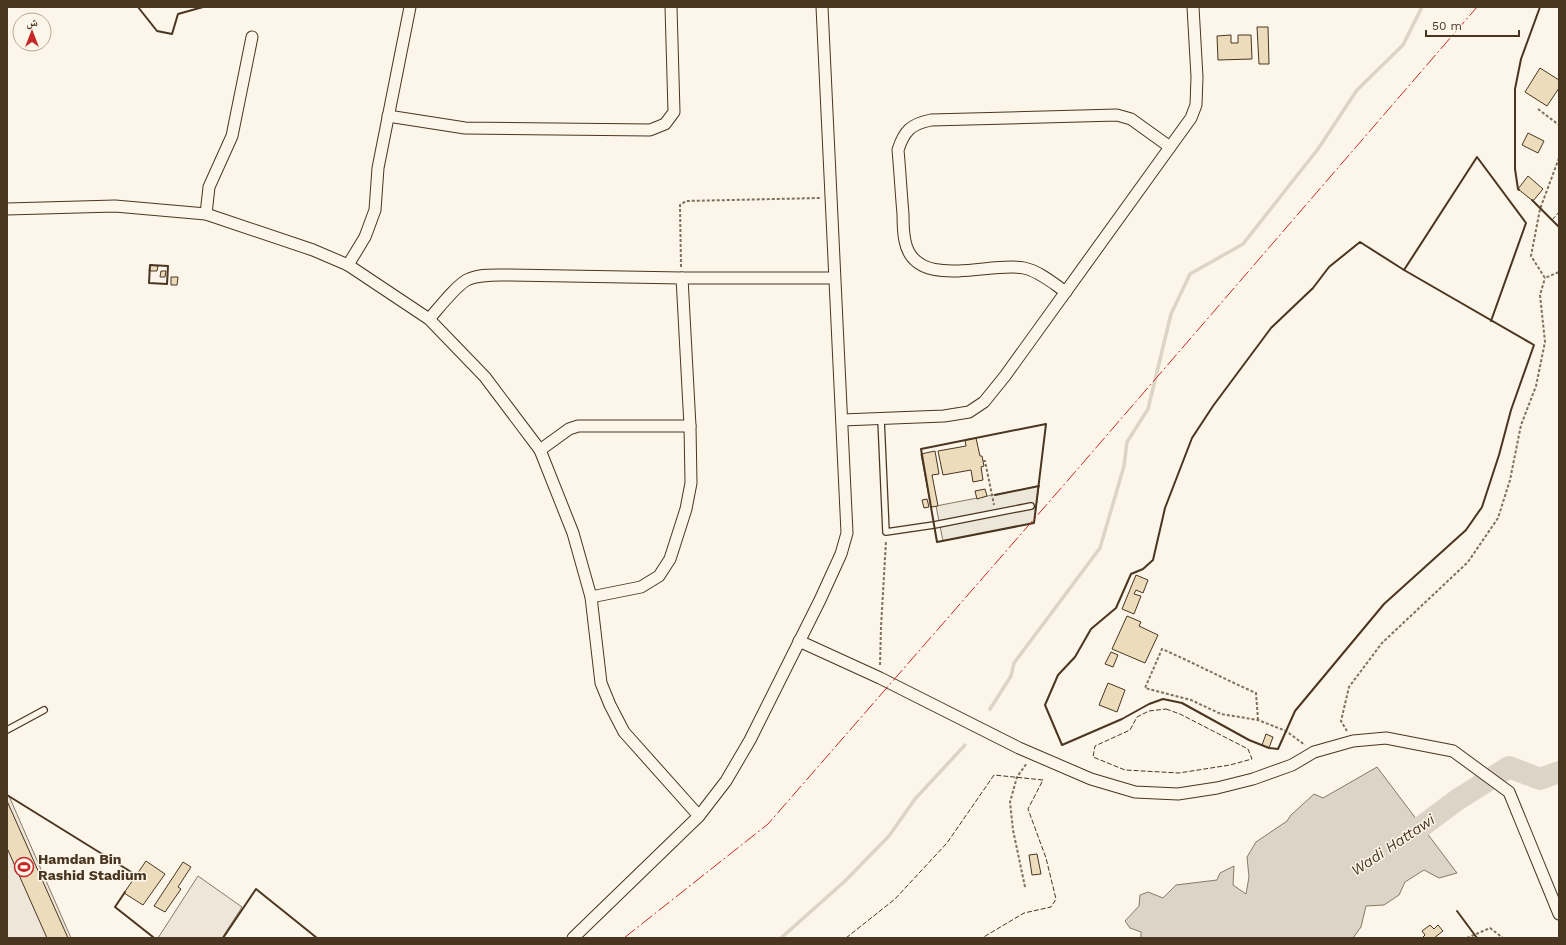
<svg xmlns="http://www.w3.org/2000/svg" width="1566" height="945" font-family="'Work Sans','Noto Naskh Arabic',sans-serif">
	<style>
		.green { fill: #ede6d9; stroke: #887966 }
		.parking { fill: #ede7d9; stroke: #887966 }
		.water { fill: #dcd4c6; stroke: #887966 }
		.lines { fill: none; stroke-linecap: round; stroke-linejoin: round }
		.stream { stroke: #dcd4c6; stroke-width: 3.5 }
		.river { stroke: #dcd4c6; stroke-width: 22 }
		.building { fill: #ecdcbc; stroke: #4a3520 }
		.lane-casing { stroke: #4a3520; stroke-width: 8 }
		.street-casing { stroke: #4a3520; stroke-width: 13 }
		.path { stroke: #7f6f5c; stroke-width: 2; stroke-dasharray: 3 2; stroke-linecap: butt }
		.lane { stroke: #fbf6e9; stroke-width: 5.5 }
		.street { stroke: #fbf6e9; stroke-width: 11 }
		.fence { stroke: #4a3520; stroke-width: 1; stroke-dasharray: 5 2; stroke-linecap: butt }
		.wall { stroke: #4a3520; stroke-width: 2 }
		.power { stroke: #c62828; stroke-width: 1; stroke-dasharray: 14 3 2 3; stroke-linecap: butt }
		.labels { text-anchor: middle; stroke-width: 3; stroke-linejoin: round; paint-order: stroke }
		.poi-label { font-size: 14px; font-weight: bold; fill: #4a3520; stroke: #fbf6e9; text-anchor: start }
		.water-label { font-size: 15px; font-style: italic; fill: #4a3520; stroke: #fbf6e9 }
	</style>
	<rect width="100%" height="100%" fill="#fbf6e9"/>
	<g class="green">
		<polygon points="7,795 9,796 71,938 7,938"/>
		<polygon points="198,876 242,907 222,938 158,938"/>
	</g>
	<polygon class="parking" points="1039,486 1034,523 943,541 936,506"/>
	<polygon class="water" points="1377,767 1457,873 1439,878 1424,870 1405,882 1399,895 1384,905 1366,906 1361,927 1353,938 1141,938 1141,932 1130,928 1125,921 1139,906 1140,895 1148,892 1163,898 1176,885 1217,880 1220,873 1234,866 1233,885 1246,894 1249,877 1247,857 1256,842 1287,821 1291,815 1314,794 1323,798"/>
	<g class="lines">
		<g class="stream">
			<polyline points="990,709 1011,676 1014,663 1100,548 1124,466 1127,442 1148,409 1171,314 1190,274 1243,244 1318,149 1357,90 1403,45 1422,7"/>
			<polyline points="781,938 845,881 889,836 915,799 965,745"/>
		</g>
		<polyline class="river" points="1398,844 1457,800 1509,767 1540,779 1559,772"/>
	</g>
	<g class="building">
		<polygon points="1257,27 1268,27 1269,64 1259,64"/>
		<polygon points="1231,35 1231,43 1238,43 1238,35 1251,35 1252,59 1218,60 1217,36"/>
		<polygon points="1540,68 1559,80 1559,88 1547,106 1525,92"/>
		<polygon points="1528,133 1544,141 1538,153 1522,145"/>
		<polygon points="1528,176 1543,189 1533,201 1518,189"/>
		<polygon points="150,265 158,266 157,271 149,271"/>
		<polygon points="161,271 166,271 165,277 160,277"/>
		<polygon points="171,277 178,277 177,285 171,285"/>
		<polygon points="976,438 980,456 982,456 984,466 981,467 983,480 973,482 971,470 943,475 938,451 966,446 965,440"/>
		<polygon points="935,451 939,474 932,475 938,506 931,507 921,454"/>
		<polygon points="985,489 987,496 977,499 975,491"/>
		<polygon points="927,499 929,507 924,508 922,500"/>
		<polygon points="1136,575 1148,580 1143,593 1136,590 1134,594 1141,596 1134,614 1122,609"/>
		<polygon points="1127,616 1141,622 1139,626 1158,635 1145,663 1112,649"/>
		<polygon points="1111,652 1118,655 1113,667 1105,664"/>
		<polygon points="1108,683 1125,690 1117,712 1099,705"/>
		<polygon points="1266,734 1273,737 1269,748 1262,745"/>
		<polygon points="7,801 68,938 47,938 7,848"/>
		<polygon points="1037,854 1041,874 1032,875 1029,855"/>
		<polygon points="146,861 165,874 143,905 124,893"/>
		<polygon points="183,862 191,867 178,887 181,889 165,912 154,906"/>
		<polygon points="1430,925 1434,929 1438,925 1443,931 1434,938 1422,938 1425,935 1422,931"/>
	</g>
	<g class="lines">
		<defs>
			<g id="lane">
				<polyline points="881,419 886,532 934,525 1031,506"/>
				<polyline points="7,730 44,710"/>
			</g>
			<g id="street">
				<polyline points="388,116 465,128 650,130 665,124 674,112 671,7"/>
				<polyline points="7,209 115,206 206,214 313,250 348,265 429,319 485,377 540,450 573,533 591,597 601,683 610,705 624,732 699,816"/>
				<polyline points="206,214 209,187 232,136 252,37"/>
				<polyline points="348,265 365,237 375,210 378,168 410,7"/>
				<path d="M1066,292C1054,284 1039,271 1024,268C990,261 915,292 905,241C903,232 903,222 903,214C901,192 900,171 898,150C904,131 911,124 931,120L1117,115L1131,119L1170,147"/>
				<path d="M429,319C438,309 458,283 469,279C481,274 497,275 510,275L682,278H834"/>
				<polyline points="842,420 944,416 969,412 984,402 1005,376 1191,118 1196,105 1197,77 1193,7"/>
				<polyline points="540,450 569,429 578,426 690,426"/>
				<polyline points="591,597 641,587 659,576 670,559 686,509 691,483 690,426 682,278"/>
				<polyline points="799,641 880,678 1019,748 1091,779 1135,792 1178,794 1217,788 1253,779 1292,765 1314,752 1353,741 1386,738 1453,751 1509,792 1559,914"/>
				<polyline points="573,938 699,816 726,781 750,740 820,600 841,554 847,533 822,7"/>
			</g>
		</defs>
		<use href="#lane" class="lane-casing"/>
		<use href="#street" class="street-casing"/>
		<g class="path">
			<polyline points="1538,109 1559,125"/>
			<polyline points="1559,158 1540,209 1531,256 1545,278 1559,272"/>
			<polyline points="681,267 680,205 686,201 820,198"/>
			<polyline points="983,461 985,461 994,505"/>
			<polyline points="880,665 881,627 886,541"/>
			<path d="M1258,720L1256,693C1224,679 1194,663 1162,649L1145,688L1191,700L1221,714L1258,720L1286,731L1305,745"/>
			<polyline points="1347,731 1341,721 1349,687 1382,643 1468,562 1498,518 1510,480 1521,425 1536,386 1545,342 1540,295 1545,278"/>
			<polyline points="1025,887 1013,830 1010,802 1017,777 1027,763"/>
			<polyline points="1467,938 1490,928 1503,938"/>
		</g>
		<use href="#lane" class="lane"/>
		<use href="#street" class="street"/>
		<g class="fence">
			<polyline points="1552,220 1559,212"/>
			<polygon points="1166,709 1180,714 1248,749 1252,759 1230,765 1179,773 1125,770 1093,757 1095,746 1130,730 1137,717 1149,711"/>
			<polyline points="846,938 895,899 947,843 994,775 1043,780 1028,809 1046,858 1056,899 1051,907 1024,913 982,938"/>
		</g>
		<g class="wall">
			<polyline points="138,7 157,31 172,34 178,14 203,7"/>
			<polyline points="1519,190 1518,189 1515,169 1515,89 1521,59 1540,7"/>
			<polyline points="1532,200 1559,227"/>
			<polygon points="1360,242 1404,270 1534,345 1511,410 1499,455 1482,507 1466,530 1384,604 1295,711 1278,749 1269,748 1249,740 1182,703 1163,699 1149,704 1122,719 1062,745 1045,705 1058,675 1075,657 1091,629 1116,608 1131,574 1143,569 1153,560 1165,508 1192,438 1213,406 1271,328 1313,288 1329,267"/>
			<polygon points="150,265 168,266 167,284 149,283"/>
			<polyline points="1404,270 1477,157 1526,223 1491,321"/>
			<polygon points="1046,424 1034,523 937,542 921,449"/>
			<polyline points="995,495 1039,486"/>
			<polyline points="7,795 136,875 135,877"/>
			<polyline points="125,892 115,907 153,937 153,938"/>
			<polyline points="1457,911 1477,938"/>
			<polyline points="223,938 256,889 317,938"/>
		</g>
		<polyline class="power" points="624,938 768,824 1069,479 1477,7"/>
	</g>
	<defs>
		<symbol id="stadium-ring" viewBox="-11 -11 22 22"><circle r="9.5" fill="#fbf6e9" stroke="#c62828" stroke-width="1.5"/><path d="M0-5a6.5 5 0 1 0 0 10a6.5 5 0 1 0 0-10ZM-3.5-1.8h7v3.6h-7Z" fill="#c62828"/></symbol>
	</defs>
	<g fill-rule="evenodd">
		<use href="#stadium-ring" x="13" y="856" width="22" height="22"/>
	</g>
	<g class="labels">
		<g class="poi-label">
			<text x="38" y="864">Hamdan Bin<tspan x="38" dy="16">Rashid Stadium</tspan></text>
		</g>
		<g class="water-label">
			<text transform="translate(1393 845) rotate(-34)" y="5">Wadi Hattawi</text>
		</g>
	</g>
	<rect width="1566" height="945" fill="none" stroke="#4a3520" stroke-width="16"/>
	<g transform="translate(32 32)"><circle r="19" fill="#fbf6e9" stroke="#b4a999"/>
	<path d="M0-3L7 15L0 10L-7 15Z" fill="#c62828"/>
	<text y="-6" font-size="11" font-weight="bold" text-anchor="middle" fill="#4a3520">ش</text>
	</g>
	<path d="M1426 30v6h93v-6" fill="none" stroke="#4a3520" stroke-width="2"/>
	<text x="1432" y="30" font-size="12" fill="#4a3520" stroke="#fbf6e9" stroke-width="3" paint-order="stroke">50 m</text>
</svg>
